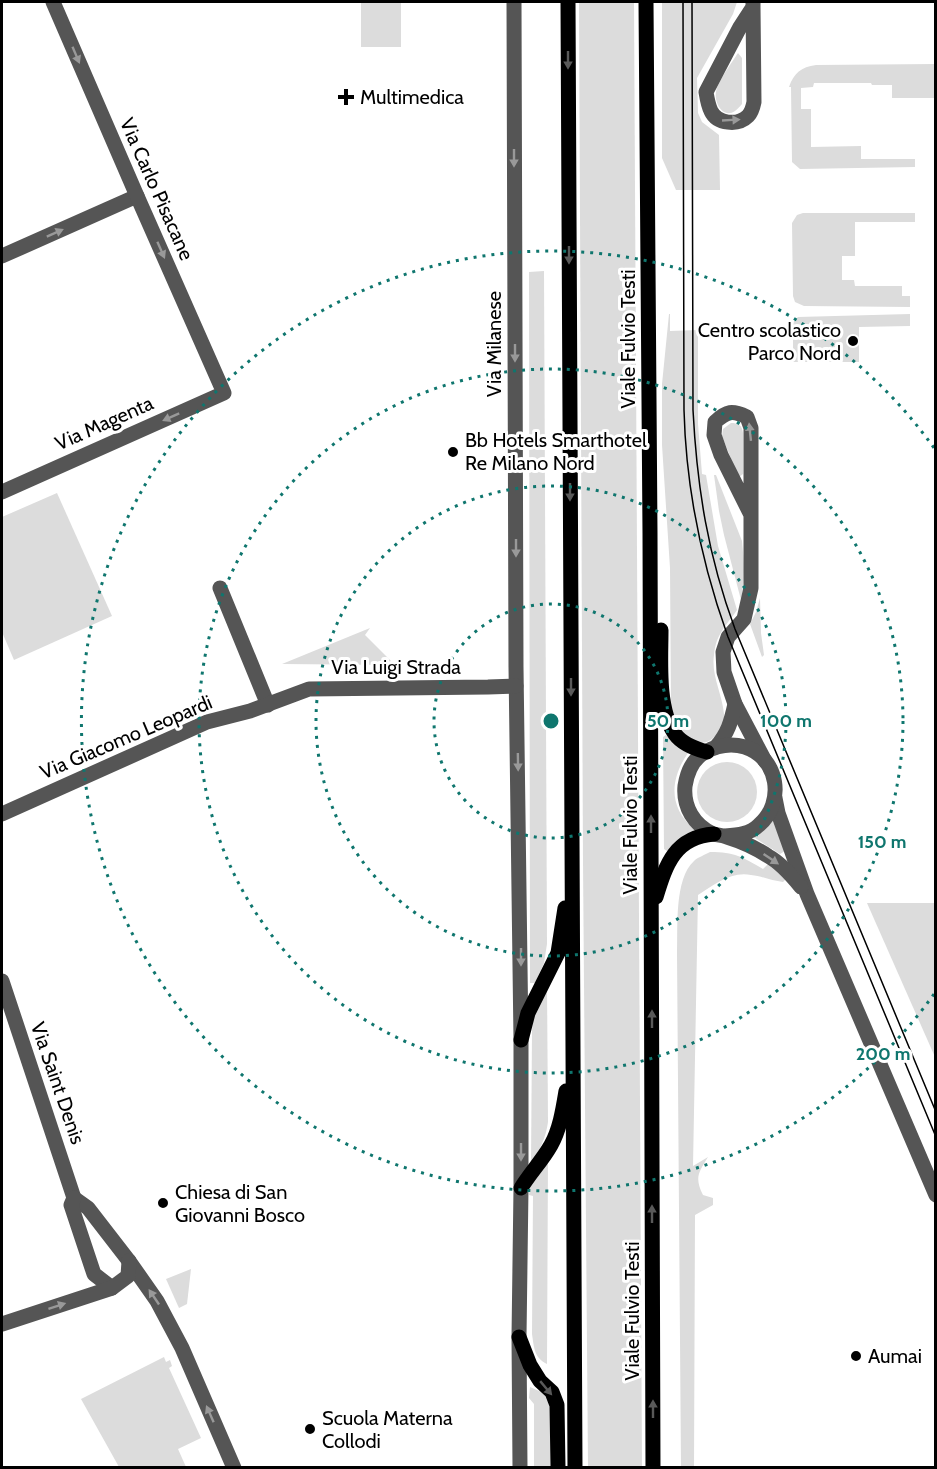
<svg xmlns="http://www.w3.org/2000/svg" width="937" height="1469" font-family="Cabin,sans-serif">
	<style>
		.green { fill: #dcdcdc }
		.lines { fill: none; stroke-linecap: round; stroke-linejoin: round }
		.minor { stroke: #555; stroke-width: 15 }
		.major { stroke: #000; stroke-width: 15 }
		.tram { stroke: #000; stroke-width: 1.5 }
		.oneway { fill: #999 }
		.oneway2 { fill: #595959 }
		.ring { fill: none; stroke: #0f766e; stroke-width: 3; stroke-dasharray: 3 6 }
		.poi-dot { fill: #000; stroke: #fff; stroke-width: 2 }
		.labels { text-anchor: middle; stroke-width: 6; stroke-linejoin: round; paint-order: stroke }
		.poi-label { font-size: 20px; fill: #000; stroke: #fff; text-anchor: start }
		.street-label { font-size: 20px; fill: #000; stroke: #fff }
		.centre { fill: #0f766e; stroke: #fff; stroke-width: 3 }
		.ring-label { font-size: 18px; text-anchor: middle; font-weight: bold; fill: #0f766e; stroke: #fff; stroke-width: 6; stroke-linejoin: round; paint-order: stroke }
	</style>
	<rect width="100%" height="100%" fill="#fff"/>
	<g class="green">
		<rect x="361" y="2" width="40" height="45"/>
		<polygon points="579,2 634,2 642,1468 588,1467 583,862"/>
		<polygon points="662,2 737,2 733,14 697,78 698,113 702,122 719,135 720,190 676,190 662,158"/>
		<path d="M738,53L742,58V104C740,106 738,109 735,111C723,119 714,103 716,92C717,83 732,62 738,53Z"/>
		<path d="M935,64V98H892V85H872L871,83H814L813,87L801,88V109H811V147L861,146V159H915V167L800,169L792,162L791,87H789C794,73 801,67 816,65Z"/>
		<polygon points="803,213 915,213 915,222 855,222 855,256 842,256 842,280 854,280 855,286 902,286 902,296 910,296 910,307 804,306 795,302 793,296 792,223 797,215"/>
		<polygon points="544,271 547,944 544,963 535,983 530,983 529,272"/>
		<path d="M669,314H670V331L698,330V424L702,474L706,475L718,546L737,610C726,626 716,634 714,655C711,675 722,693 724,714C725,726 714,744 700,743C696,743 691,741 687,740L671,712L670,568L662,445V384Z"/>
		<polygon points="910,314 910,326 859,327 859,362 793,362 793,324 794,321 798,317"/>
		<path d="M731,423C738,423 742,425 743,433V474L739,477L737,474L722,436L723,429Z"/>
		<path d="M714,475H716L742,541C744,560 745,581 741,600L724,535L719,511Z"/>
		<polygon points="57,493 112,616 14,660 2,632 2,517"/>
		<polygon points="760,598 761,633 764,655 762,657 750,624 756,612"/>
		<polygon points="370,628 365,635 395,665 282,664"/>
		<path d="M666,735L688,753C670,779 668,807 694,829L693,833L677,841L667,851L664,849L663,737Z"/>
		<circle cx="727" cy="792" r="30"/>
		<polygon points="771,816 785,851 780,854 752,836"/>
		<path d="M710,852C735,852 742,857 763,869L769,863L788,877L783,882C772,881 762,876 751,875C731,871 714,885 698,895L693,1166L708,1157C699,1172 694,1177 703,1195L713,1198V1205L695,1215L694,1467L681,1468L677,953C678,928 674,879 694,861C698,857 705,855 710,852Z"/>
		<polygon points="867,903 935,903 935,1057"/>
		<path d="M547,986L548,1122C546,1138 539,1151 531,1165L532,1031L533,1019Z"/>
		<path d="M548,1157L547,1364C534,1358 534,1347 532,1334L533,1196L529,1195L531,1182Z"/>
		<polygon points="191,1269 187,1304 179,1308 166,1279"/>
		<polygon points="164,1357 166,1362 170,1360 172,1366 169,1368 201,1438 178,1449 186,1467 119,1467 81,1399"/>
		<polygon points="530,1387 546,1394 550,1405 550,1467 534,1467 534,1404 529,1398"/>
	</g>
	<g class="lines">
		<g class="minor">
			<polyline points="514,2 516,667 521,1040 521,1188 519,1337 520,1468"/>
			<path d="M753,2V7L754,102C753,107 752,112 748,116C738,126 717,124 711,111C708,105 707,98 706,92L740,27L753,7"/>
			<polyline points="2,256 137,196"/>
			<polyline points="2,492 224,393 137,196 53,2"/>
			<path d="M751,515L721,455L714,435L715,422C727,411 732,410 747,417L751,428V588L744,619L728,637L723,652L724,672L735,704L765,761"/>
			<polyline points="220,588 268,705"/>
			<path d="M716,747C728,733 731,722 735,704"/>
			<polyline points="775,798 778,813 807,894 936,1195"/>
			<polyline points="2,814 207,722 250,711 309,689 488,687 516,686"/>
			<path d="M725,836C738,835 750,834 759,825C785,803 779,758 745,747C731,743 718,745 705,752C693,759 687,773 685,786C683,807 694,825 713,834C717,835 722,835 727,837C740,841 756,848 768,856C781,863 792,876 801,887"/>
			<polyline points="2,981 74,1198"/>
			<polyline points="74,1198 88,1208 129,1261 157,1301 182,1348 234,1468"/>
			<polyline points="74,1198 71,1205 94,1274 112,1288"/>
			<polyline points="2,1324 112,1288 128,1276 129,1261"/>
		</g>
		<g class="major">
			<polyline points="568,2 575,1468"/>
			<polyline points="646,2 650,533 653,1468"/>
			<path d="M661,630C661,660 657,709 675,734C682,744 696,749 707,752"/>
			<path d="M656,897C666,864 675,837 714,834"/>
			<polyline points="521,1040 528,1013 558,953 565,908"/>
			<path d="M521,1188C530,1173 542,1161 551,1145C560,1129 563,1109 566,1091"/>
			<polyline points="519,1337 530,1365 540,1381 552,1392 557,1405 558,1468"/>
		</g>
		<g class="tram">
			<path d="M683,2L684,410C686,489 701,562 728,637L936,1137"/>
			<path d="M692,2L693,410C697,488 708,556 735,629L936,1112"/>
		</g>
	</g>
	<defs><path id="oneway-solid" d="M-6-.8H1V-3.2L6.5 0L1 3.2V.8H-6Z" transform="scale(1.5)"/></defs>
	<g class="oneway">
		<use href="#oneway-solid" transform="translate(76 55) rotate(67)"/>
		<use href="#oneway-solid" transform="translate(731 120) rotate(-3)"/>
		<use href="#oneway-solid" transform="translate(514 158) rotate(90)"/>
		<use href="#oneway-solid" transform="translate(55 233) rotate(-24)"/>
		<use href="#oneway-solid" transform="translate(161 250) rotate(66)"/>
		<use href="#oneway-solid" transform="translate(515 353) rotate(90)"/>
		<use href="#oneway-solid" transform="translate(171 417) rotate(156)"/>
		<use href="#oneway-solid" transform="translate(750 432) rotate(-96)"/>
		<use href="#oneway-solid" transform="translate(516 548) rotate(90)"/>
		<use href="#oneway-solid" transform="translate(518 762) rotate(89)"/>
		<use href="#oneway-solid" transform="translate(771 859) rotate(34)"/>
		<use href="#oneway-solid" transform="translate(521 957) rotate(90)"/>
		<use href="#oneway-solid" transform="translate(521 1152) rotate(90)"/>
		<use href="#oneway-solid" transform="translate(154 1297) rotate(-124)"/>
		<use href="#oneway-solid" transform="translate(57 1306) rotate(-18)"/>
		<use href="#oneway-solid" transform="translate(210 1414) rotate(-114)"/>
	</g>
	<g class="oneway2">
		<use href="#oneway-solid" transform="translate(568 60) rotate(90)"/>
		<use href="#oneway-solid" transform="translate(569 255) rotate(90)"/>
		<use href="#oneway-solid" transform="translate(570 492) rotate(90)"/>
		<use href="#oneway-solid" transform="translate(571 687) rotate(90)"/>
		<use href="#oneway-solid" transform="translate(651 824) rotate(-90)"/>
		<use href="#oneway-solid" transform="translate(652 1019) rotate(-90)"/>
		<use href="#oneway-solid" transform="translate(652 1214) rotate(-90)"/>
		<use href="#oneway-solid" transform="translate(546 1388) rotate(50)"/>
		<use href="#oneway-solid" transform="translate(653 1409) rotate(-90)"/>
	</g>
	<g class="ring">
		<circle cx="551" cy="721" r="117"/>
		<circle cx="551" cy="721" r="235"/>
		<circle cx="551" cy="721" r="352"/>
		<path d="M934 994A470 470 0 1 1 934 448"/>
	</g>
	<g class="poi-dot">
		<path d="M343 88h6v6h6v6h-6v6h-6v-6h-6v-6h6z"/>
		<circle cx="853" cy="341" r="6"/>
		<circle cx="453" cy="452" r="6"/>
		<circle cx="163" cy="1203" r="6"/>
		<circle cx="856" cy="1356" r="6"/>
		<circle cx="310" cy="1429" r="6"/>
	</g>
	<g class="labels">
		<g class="poi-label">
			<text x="360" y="104">Multimedica</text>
			<text x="841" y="337" text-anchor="end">Centro scolastico<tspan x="841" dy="23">Parco Nord</tspan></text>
			<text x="465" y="447">Bb Hotels Smarthotel<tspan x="465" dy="23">Re Milano Nord</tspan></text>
			<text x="175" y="1199">Chiesa di San<tspan x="175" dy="23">Giovanni Bosco</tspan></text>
			<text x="868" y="1363">Aumai</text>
			<text x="322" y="1425">Scuola Materna<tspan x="322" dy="23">Collodi</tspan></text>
		</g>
		<g class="street-label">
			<text transform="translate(157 189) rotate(66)" y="7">Via Carlo Pisacane</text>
			<text transform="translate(628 339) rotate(-90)" y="7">Viale Fulvio Testi</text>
			<text transform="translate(494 344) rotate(-90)" y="7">Via Milanese</text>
			<text transform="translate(104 423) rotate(-24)" y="7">Via Magenta</text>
			<text x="396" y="674">Via Luigi Strada</text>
			<text transform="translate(126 737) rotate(-23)" y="7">Via Giacomo Leopardi</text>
			<text transform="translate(630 825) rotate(-90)" y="7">Viale Fulvio Testi</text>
			<text transform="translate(58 1083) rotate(71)" y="7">Via Saint Denis</text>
			<text transform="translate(632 1311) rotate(-90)" y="7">Viale Fulvio Testi</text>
		</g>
	</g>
	<circle cx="551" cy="721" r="9" class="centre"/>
	<g class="ring-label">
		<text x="668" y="727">50 m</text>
		<text x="786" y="727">100 m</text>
		<text x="882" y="848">150 m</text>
		<text x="883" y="1060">200 m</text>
	</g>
	<rect width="937" height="1469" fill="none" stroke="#000000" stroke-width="6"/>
</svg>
